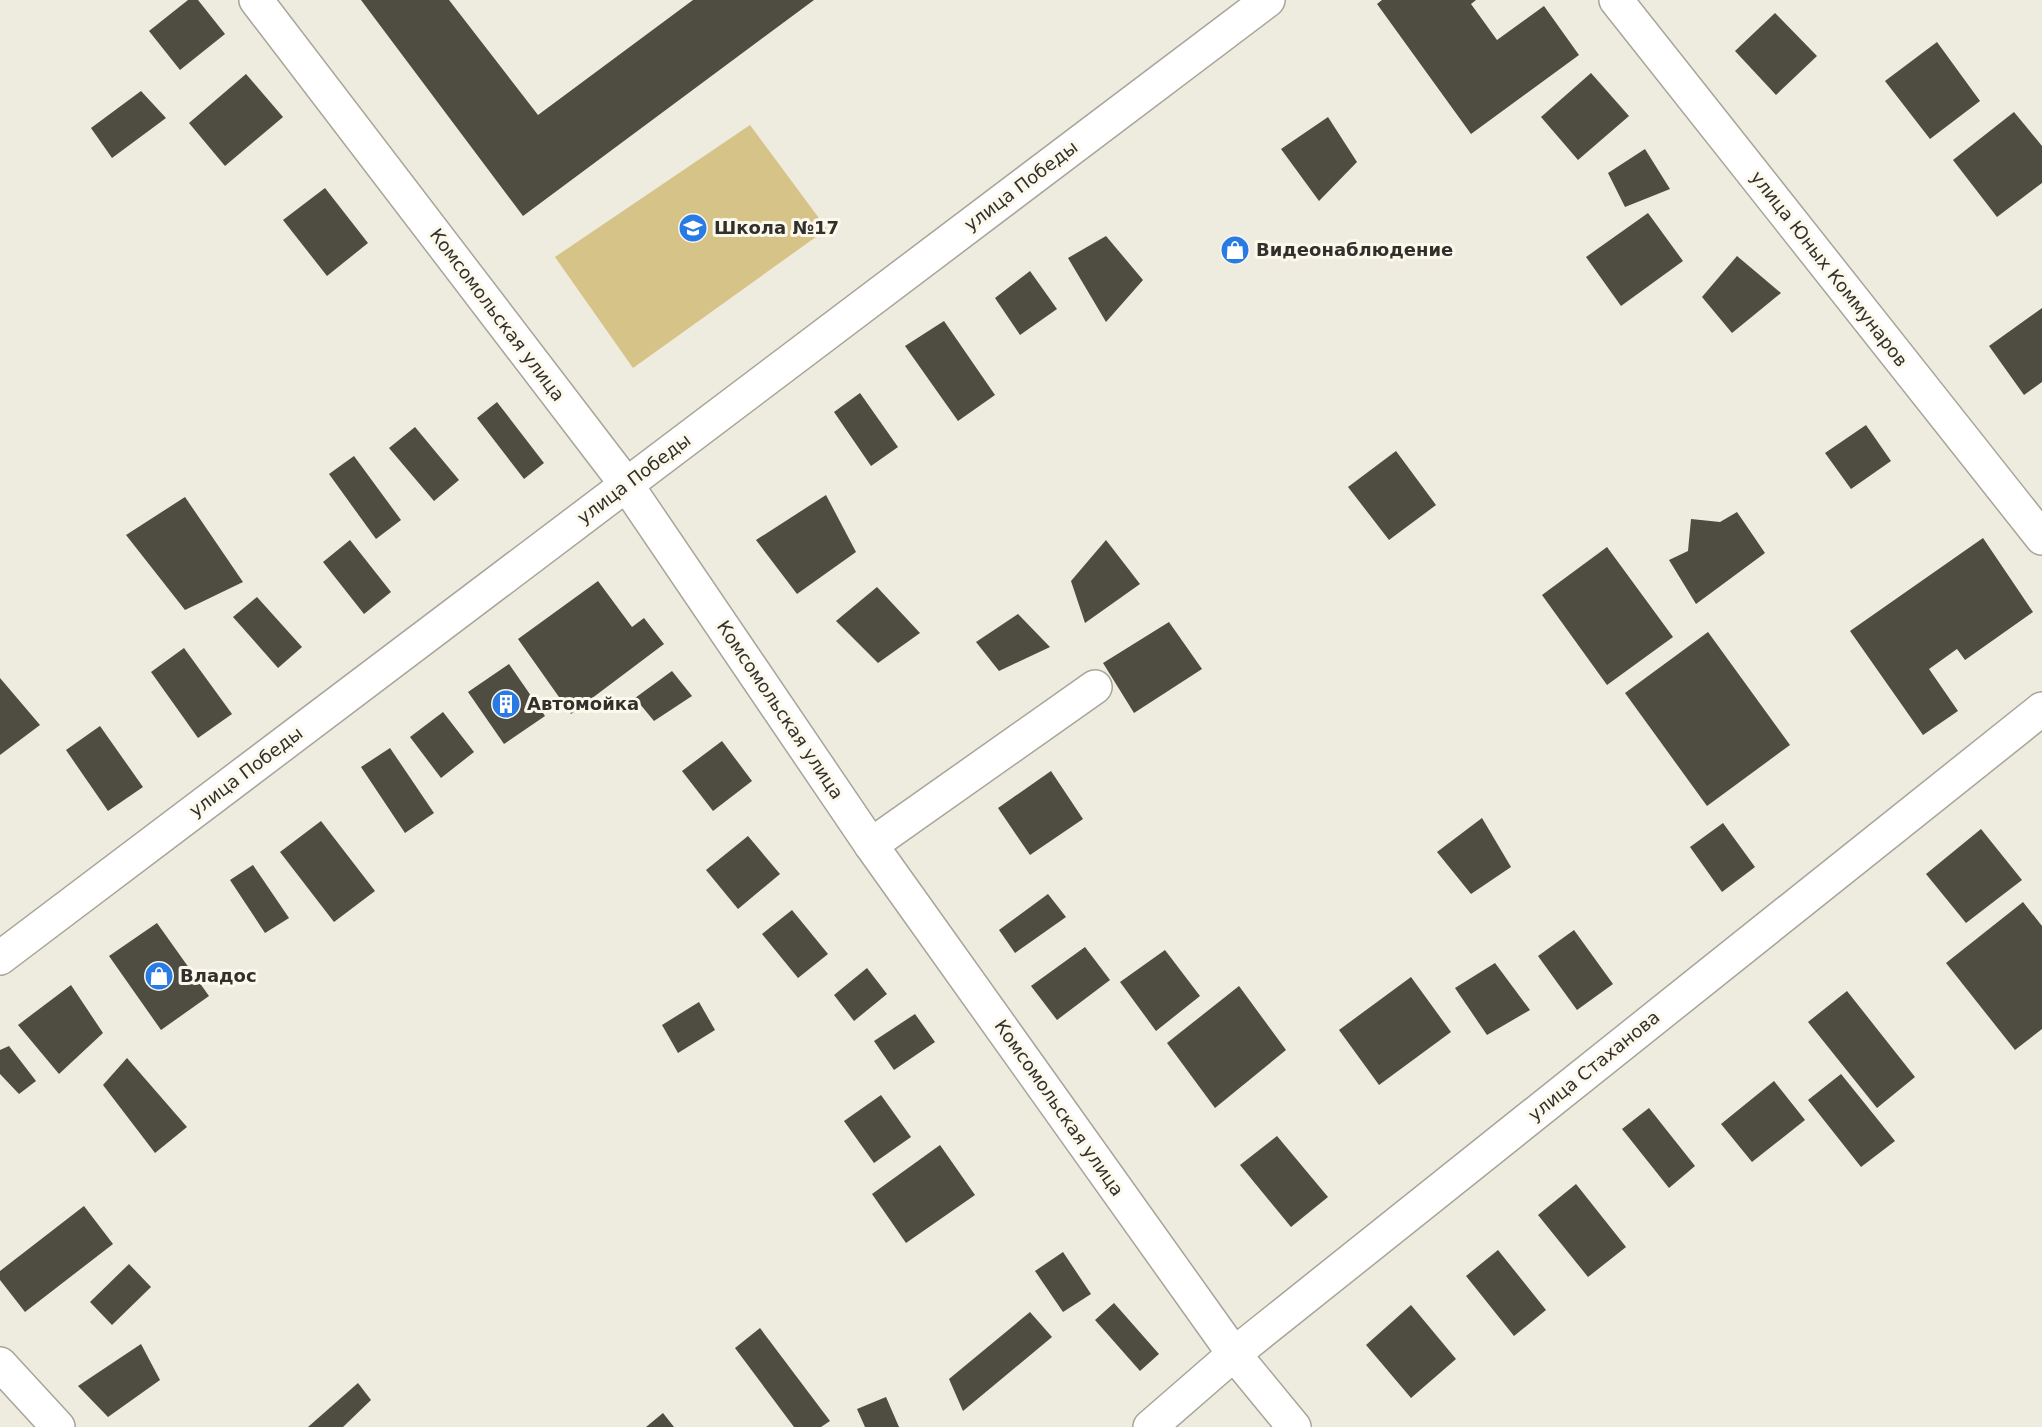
<svg xmlns="http://www.w3.org/2000/svg" width="2042" height="1427" font-family="'DejaVu Sans',sans-serif">
<style>
.green{fill:#d6c387}
.building{fill:#4f4c42}
.lines{fill:none;stroke-linecap:round;stroke-linejoin:round}
.minor-casing{stroke:#a8a499;stroke-width:36}
.minor{stroke:#fff;stroke-width:33}
.labels{text-anchor:middle;stroke-width:6;stroke-linejoin:round;paint-order:stroke}
.street-label{font-size:18px;fill:#31302c;stroke:#fcf8ec}
.poi-label{font-size:18px;font-weight:bold;fill:#31302c;stroke:#fcf8ec;text-anchor:start}
</style>
<rect width="100%" height="100%" fill="#eeebdf"/>
<!-- green -->
<polygon class="green" points="750,125 827,229 633,368 555,257"/>
<!-- building -->
<g class="building">
<polygon points="188,0 198,0 225,34 180,70 149,31"/>
<polygon points="361,0 449,0 538,115 693,0 814,0 523,216"/>
<polygon points="1382,0 1476,0 1471,4 1497,40 1544,6 1579,55 1471,134 1377,4"/>
<polygon points="1775,13 1817,56 1776,95 1735,51"/>
<polygon points="1937,42 1980,101 1930,139 1885,81"/>
<polygon points="1591,73 1629,116 1578,160 1541,117"/>
<polygon points="246,74 283,117 225,166 189,123"/>
<polygon points="141,91 166,118 112,158 91,128"/>
<polygon points="2014,112 2042,146 2042,183 1997,217 1953,160"/>
<polygon points="1328,117 1357,162 1319,201 1281,149"/>
<polygon points="1645,149 1670,189 1625,207 1608,173"/>
<polygon points="325,188 368,243 327,276 283,220"/>
<polygon points="1648,213 1683,261 1621,306 1586,257"/>
<polygon points="1106,236 1143,280 1106,322 1068,258"/>
<polygon points="1737,256 1781,293 1732,333 1702,297"/>
<polygon points="1030,271 1057,309 1020,335 995,298"/>
<polygon points="2042,308 2042,382 2024,395 1989,346"/>
<polygon points="944,321 995,395 958,421 905,346"/>
<polygon points="860,393 898,447 871,466 834,412"/>
<polygon points="497,402 544,463 524,479 477,418"/>
<polygon points="1866,425 1891,461 1851,489 1825,453"/>
<polygon points="415,427 459,480 434,501 389,448"/>
<polygon points="1396,451 1436,505 1389,540 1348,487"/>
<polygon points="354,456 401,520 376,539 329,474"/>
<polygon points="826,495 856,552 797,594 756,540"/>
<polygon points="185,497 243,582 185,610 126,535"/>
<polygon points="1737,512 1765,553 1696,604 1669,560 1688,551 1691,519 1720,522"/>
<polygon points="1983,538 2033,612 1965,660 1957,649 1929,669 1958,711 1923,735 1850,631"/>
<polygon points="350,540 391,592 364,614 323,562"/>
<polygon points="1106,540 1140,584 1085,623 1071,581"/>
<polygon points="1607,547 1673,637 1607,685 1542,595"/>
<polygon points="598,581 632,627 644,618 664,644 571,714 518,639"/>
<polygon points="877,587 920,633 878,663 836,621"/>
<polygon points="257,597 302,647 278,668 233,617"/>
<polygon points="1018,614 1050,647 999,671 976,642"/>
<polygon points="1169,622 1202,669 1134,713 1103,663"/>
<polygon points="1708,632 1790,745 1707,806 1625,693"/>
<polygon points="184,648 232,714 198,738 151,672"/>
<polygon points="509,664 545,716 504,744 468,692"/>
<polygon points="672,671 692,696 654,721 635,698"/>
<polygon points="0,678 40,725 0,755"/>
<polygon points="443,712 474,752 441,778 410,737"/>
<polygon points="100,726 143,787 108,811 66,750"/>
<polygon points="722,741 752,781 713,811 682,771"/>
<polygon points="390,748 434,813 405,833 361,767"/>
<polygon points="1051,771 1083,819 1030,855 998,808"/>
<polygon points="1482,818 1511,867 1471,894 1437,852"/>
<polygon points="321,821 375,891 334,922 280,852"/>
<polygon points="1723,823 1755,867 1722,892 1690,847"/>
<polygon points="1981,829 2022,880 1966,923 1926,874"/>
<polygon points="748,836 780,874 738,909 706,870"/>
<polygon points="253,865 289,918 265,933 230,880"/>
<polygon points="1048,894 1066,917 1015,953 999,930"/>
<polygon points="2023,902 2042,926 2042,1029 2015,1050 1946,963"/>
<polygon points="792,910 828,954 798,978 762,934"/>
<polygon points="157,923 209,996 161,1030 109,956"/>
<polygon points="1574,930 1613,984 1577,1010 1538,956"/>
<polygon points="1085,947 1110,980 1057,1020 1031,986"/>
<polygon points="1165,950 1200,996 1156,1031 1120,982"/>
<polygon points="1495,963 1530,1010 1487,1035 1455,988"/>
<polygon points="867,968 887,994 854,1021 834,995"/>
<polygon points="1411,977 1451,1032 1379,1085 1339,1030"/>
<polygon points="71,985 103,1033 59,1074 18,1025"/>
<polygon points="1239,986 1286,1050 1215,1108 1167,1043"/>
<polygon points="1847,991 1915,1077 1877,1108 1808,1022"/>
<polygon points="699,1002 715,1030 678,1053 662,1025"/>
<polygon points="915,1014 935,1042 894,1070 874,1041"/>
<polygon points="9,1046 36,1081 19,1094 0,1074 0,1050"/>
<polygon points="127,1058 187,1127 155,1153 103,1085"/>
<polygon points="1841,1074 1895,1141 1861,1167 1808,1100"/>
<polygon points="1774,1081 1805,1120 1752,1162 1721,1124"/>
<polygon points="881,1095 911,1137 874,1163 844,1121"/>
<polygon points="1649,1108 1695,1166 1669,1188 1622,1129"/>
<polygon points="1277,1136 1328,1197 1291,1227 1240,1165"/>
<polygon points="940,1145 975,1195 906,1243 872,1194"/>
<polygon points="1576,1184 1626,1247 1588,1277 1538,1215"/>
<polygon points="84,1206 113,1244 25,1312 0,1280 0,1271"/>
<polygon points="1498,1250 1546,1310 1514,1336 1466,1276"/>
<polygon points="1063,1252 1091,1294 1063,1312 1035,1271"/>
<polygon points="129,1264 151,1287 112,1325 90,1302"/>
<polygon points="1114,1303 1159,1354 1140,1371 1095,1320"/>
<polygon points="1411,1305 1456,1359 1411,1398 1366,1345"/>
<polygon points="1030,1312 1052,1337 963,1411 949,1379"/>
<polygon points="760,1328 830,1421 821,1427 794,1427 735,1348"/>
<polygon points="141,1344 160,1380 108,1417 78,1386"/>
<polygon points="358,1383 371,1400 343,1427 308,1427"/>
<polygon points="886,1397 899,1427 865,1427 857,1409"/>
<polygon points="663,1413 674,1427 646,1427"/>
</g>
<g class="lines">
<!-- minor casing -->
<g class="minor-casing">
<g id="minor">
<polyline points="256,0 626,484 871,845 1234,1354 1294,1427"/>
<polyline points="1616,0 2042,538"/>
<polyline points="871,845 1095,687"/>
<polyline points="0,958 1268,0"/>
<polyline points="0,1364 58,1427"/>
<polyline points="1150,1427 1234,1354 2042,709"/>
</g>
</g>
<!-- minor -->
<use href="#minor" class="minor"/>
</g>
<!-- icons -->
<defs>
<g id="school-disc" transform="scale(1.5)"><circle r="9.5" fill="#287ae5" stroke="#fcf8ec"/><path d="M0-5L7-2L0 1L-7-2ZM-4 1L0 2.5L4 1V4Q0 6-4 4Z" fill="#fff"/></g>
<g id="shop-disc" transform="scale(1.5)"><circle r="9.5" fill="#287ae5" stroke="#fcf8ec"/><path d="M-5-2.5h2.3a2.7 3.5 0 0 1 5.4 0H5L5.5 6h-11ZM-1.5-2.5h3a1.5 2.3 0 0 0-3 0Z" fill="#fff"/></g>
<g id="building-disc" transform="scale(1.5)"><circle r="9.5" fill="#287ae5" stroke="#fcf8ec"/><path d="M-4-6H4V6H1V3H-1V6H-4ZM-2.5-4.3h1.7v1.8h-1.7ZM.8-4.3h1.7v1.8H.8ZM-2.5-1h1.7V.8h-1.7ZM.8-1h1.7V.8H.8Z" fill="#fff"/></g>
</defs>
<g fill-rule="evenodd">
<use href="#school-disc" x="693" y="228"/>
<use href="#shop-disc" x="1235" y="250"/>
<use href="#building-disc" x="506" y="704"/>
<use href="#shop-disc" x="159" y="976"/>
</g>
<g class="labels">
<!-- street labels -->
<g class="street-label">
<text transform="translate(1021 186) rotate(-37)" y="6">улица Победы</text>
<text transform="translate(1829 269) rotate(52)" y="6">улица Юных Коммунаров</text>
<text transform="translate(497 315) rotate(53)" y="6">Комсомольская улица</text>
<text transform="translate(634 479) rotate(-37)" y="6">улица Победы</text>
<text transform="translate(780 710) rotate(56)" y="6">Комсомольская улица</text>
<text transform="translate(246 772) rotate(-37)" y="6">улица Победы</text>
<text transform="translate(1594 1066) rotate(-39)" y="6">улица Стаханова</text>
<text transform="translate(1059 1108) rotate(55)" y="6">Комсомольская улица</text>
</g>
<!-- poi labels -->
<g class="poi-label">
<text x="714" y="234">Школа №17</text>
<text x="1256" y="256">Видеонаблюдение</text>
<text x="527" y="710">Автомойка</text>
<text x="180" y="982">Владос</text>
</g>
</g>
</svg>
